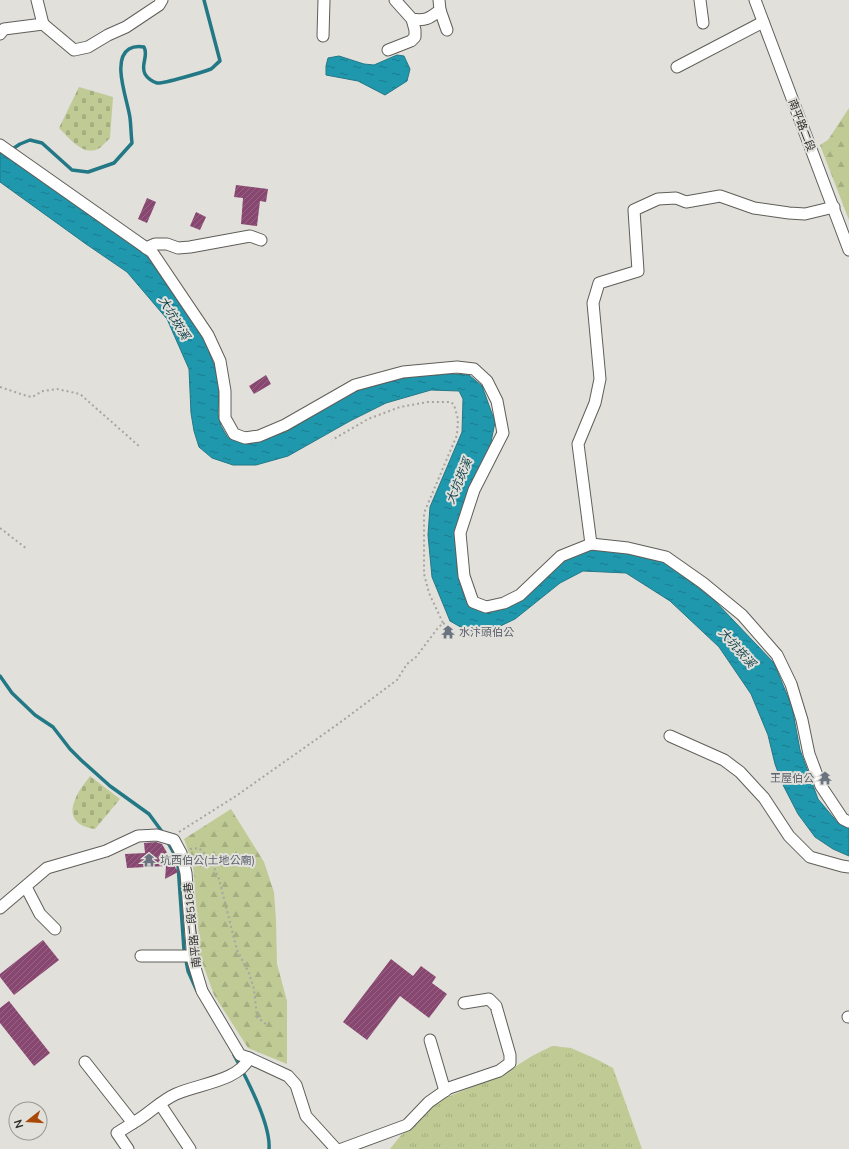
<svg xmlns="http://www.w3.org/2000/svg" width="849" height="1149" font-family="Mulish,'Noto Sans TC',sans-serif">
<style>
.grass{fill:url(#grass-tufts)}
.forest{fill:url(#forest-firs)}
.cemetery{fill:url(#cemetery-stones)}
.water{fill:url(#water-ripples);stroke:#237886}
.lines{fill:none;stroke-linecap:round;stroke-linejoin:round}
.stream{stroke:#237886;stroke-width:3.5}
.building{fill:url(#building-hatch)}
.minor-casing{stroke:#5f5e59;stroke-width:13}
.path{stroke:#a6a5a1;stroke-width:2;stroke-dasharray:2 3;stroke-linecap:butt}
.minor{stroke:#fff;stroke-width:11}
.labels{text-anchor:middle;stroke-width:4;stroke-linejoin:round;paint-order:stroke}
.street-label{font-size:11px;fill:#2c2c2a;stroke:#e1e0db}
.worship-label{font-size:11px;fill:#5b616d;stroke:#e1e0db;text-anchor:start}
.water-label{font-size:12px;font-style:italic;fill:#14444e;stroke:#e1e0db}
</style>
<defs>
<pattern id="grass-tufts" width="24" height="20" patternUnits="userSpaceOnUse"><rect width="24" height="20" fill="#c0ca94"/><path d="M3 7l-1-3M5 7V3M7 7l1-3M15 17l-1-3M17 17v-4M19 17l1-3" fill="none" stroke="#a5ae80"/></pattern>
<pattern id="forest-firs" width="22" height="20" patternUnits="userSpaceOnUse"><rect width="22" height="20" fill="#c0ca94"/><path d="M5 1l3.5 6h-7zM16 11l3.5 6h-7z" fill="#a5ae80"/></pattern>
<pattern id="cemetery-stones" width="16" height="16" patternUnits="userSpaceOnUse"><rect width="16" height="16" fill="#c0ca94"/><path d="M2 7V4a2 2 0 0 1 4 0v3zM10 15v-3a2 2 0 0 1 4 0v3z" fill="#a5ae80"/></pattern>
<pattern id="water-ripples" width="26" height="14" patternUnits="userSpaceOnUse"><rect width="26" height="14" fill="#1f98ae"/><path d="M2 4q2-2 4 0t4 0M15 11q2-2 4 0t4 0" fill="none" stroke="#1b7c8e"/></pattern>
<pattern id="building-hatch" width="6" height="6" patternUnits="userSpaceOnUse"><rect width="6" height="6" fill="#884770"/><path d="M-1 1l2-2M0 6l6-6M5 7l2-2" fill="none" stroke="#966584"/></pattern>
</defs>
<rect width="100%" height="100%" fill="#e1e0db"/>
<!-- grass -->
<polygon class="grass" points="552,1046 571,1048 596,1059 613,1068 642,1149 390,1149 402,1134 438,1101 486,1081 513,1068 532,1056"/>
<!-- forest -->
<g class="forest">
<polygon points="849,108 849,220 820,145 828,140"/>
<polygon points="231,809 264,862 274,892 276,920 277,964 287,1001 287,1064 248,1048 214,995 200,956 193,865 184,839"/>
</g>
<!-- cemetery -->
<g class="cemetery">
<path d="M79,87L113,97L110,138C107,141 104,144 101,147C85,159 69,138 59,128Z"/>
<path d="M90,776L120,799L95,829C79,827 67,818 75,800C78,791 85,783 90,776Z"/>
</g>
<!-- water -->
<g class="water">
<polygon points="397,55 404,56 410,69 407,81 385,95 358,81 326,75 326,66 328,58 339,56 364,64 374,65"/>
<polygon points="0,153 11,159 146,255 205,341 215,368 219,385 218,414 221,426 228,438 250,443 286,432 353,392 400,379 433,373 469,375 482,386 495,422 490,447 471,483 455,531 457,569 464,597 475,609 491,611 563,560 585,550 627,551 664,562 713,599 774,663 792,707 800,750 818,799 838,823 849,828 849,856 833,849 815,837 798,814 782,783 775,764 768,735 751,694 719,647 670,601 626,573 583,571 560,583 515,619 492,630 471,633 450,621 432,577 428,535 430,507 462,432 463,399 459,391 431,390 386,403 350,421 288,456 256,465 233,465 212,458 199,447 194,431 191,413 189,369 167,319 127,272 86,244 0,182"/>
</g>
<g class="lines">
<!-- stream -->
<g class="stream">
<path d="M11,150L20,144L30,140L42,143L72,170L88,172L114,163L132,143C131,135 131,126 130,118C128,101 111,60 129,49C134,46 138,46 144,47C149,56 140,65 145,74C147,78 153,82 157,83C163,84 203,72 211,69C214,67 217,63 220,61L219,57L204,0"/>
<polyline points="0,676 12,693 35,715 53,727 70,749 81,760 110,786 149,814 163,833"/>
<polyline points="167,841 176,857 178,865 184,950 188,971 197,991"/>
<path d="M234,1055C246,1077 271,1125 269,1149"/>
</g>
</g>
<!-- building -->
<g class="building">
<polygon points="236,185 268,189 266,202 260,201 257,226 241,224 243,198 234,197"/>
<polygon points="147,198 156,202 147,223 138,219"/>
<polygon points="196,212 206,217 200,230 190,226"/>
<polygon points="266,375 271,384 254,394 249,386"/>
<polygon points="156,842 162,844 178,872 165,879 166,866 127,868 125,854 145,853 144,843"/>
<polygon points="43,940 59,960 14,995 0,977 0,974"/>
<polygon points="391,959 413,976 421,966 436,977 432,983 447,994 429,1018 400,996 367,1040 343,1022"/>
<polygon points="9,1001 50,1053 34,1066 0,1023 0,1008"/>
</g>
<g class="lines">
<!-- minor casing -->
<g class="minor-casing">
<g id="minor">
<path d="M395,0L412,19C425,21 429,19 440,10L439,0"/>
<polyline points="700,0 703,23"/>
<polyline points="755,0 849,250"/>
<polyline points="440,10 447,30"/>
<polyline points="43,24 74,50 88,47 108,35 126,27 159,5 162,0"/>
<polyline points="0,34 4,29 43,24 37,0"/>
<polyline points="323,36 324,0"/>
<polyline points="388,50 411,41 415,37 415,30 412,19"/>
<polyline points="677,67 763,22"/>
<polyline points="0,145 152,252 208,335 220,361 225,391 225,418 234,434 245,438 259,436 285,425 355,385 403,372 457,367 474,369 487,381 497,401 503,433 474,490 460,533 464,576 473,602 486,607 504,603 520,595 561,556 591,544 628,548 666,557 703,583 742,615 777,655 791,684 802,720 809,754 821,786 843,819 849,822"/>
<polyline points="146,248 155,244 167,244 178,248 190,247 250,236 261,240"/>
<polyline points="591,544 578,444 595,403 600,379 593,303 599,283 638,271 634,210 658,199 676,198 686,202 720,196 754,208 789,213 805,214 834,207"/>
<polyline points="670,736 724,760 740,772 764,798 789,836 810,857 842,866 849,867"/>
<polyline points="26,887 40,914 55,929"/>
<polyline points="0,908 47,868 106,851 138,836 157,835 174,840 181,853 186,873 193,961 202,991 240,1055 249,1058 288,1076 296,1085 306,1116 336,1149"/>
<polyline points="141,956 193,956"/>
<polyline points="848,1017 849,1017"/>
<polyline points="430,1040 445,1091"/>
<path d="M85,1062L133,1123C148,1115 160,1101 176,1094C198,1084 239,1081 249,1058"/>
<polyline points="160,1104 190,1149"/>
<polyline points="128,1149 117,1133 133,1123"/>
<polyline points="342,1149 407,1125 429,1102 449,1088 499,1071 510,1063 510,1055 496,1006 489,999 464,1003"/>
</g>
</g>
<!-- path -->
<g class="path">
<polyline points="0,387 27,396 32,397 43,391 57,389 80,394 140,447"/>
<polyline points="0,528 27,549"/>
<polyline points="443,623 454,631 453,637"/>
<polyline points="179,832 236,796 338,724 397,680 407,664 416,657 437,629 443,623 429,593 424,574 424,513 457,435 458,419 454,405 451,402 428,402 400,407 368,419 332,440"/>
<polyline points="190,849 199,848 211,860 219,879 237,950 249,973 254,989 257,1017 267,1025"/>
</g>
<!-- minor -->
<use href="#minor" class="minor"/>
</g>
<!-- icons -->
<defs>
<g id="temple-bare" transform="scale(1.08)"><path d="M0-6L5-2H3V0L6.5 2.5H4V6H1.5V3h-3V6H-4V2.5H-6.5L-3 0V-2H-5Z" fill="#6b7280" stroke="#e1e0db" stroke-width="2.5" paint-order="stroke"/></g>
</defs>
<g fill-rule="evenodd">
<use href="#temple-bare" x="448" y="632"/>
<use href="#temple-bare" x="825" y="778"/>
<use href="#temple-bare" x="149" y="860"/>
</g>
<g class="labels">
<!-- street labels -->
<g class="street-label">
<text transform="translate(802 125) rotate(69)" y="4">南平路二段</text>
<text transform="translate(192 925) rotate(-96)" y="4">南平路二段516巷</text>
</g>
<!-- worship labels -->
<g class="worship-label">
<text x="459" y="636">水汴頭伯公</text>
<text x="814" y="782" text-anchor="end">王屋伯公</text>
<text x="160" y="864">坑西伯公(土地公廟)</text>
</g>
<!-- water labels -->
<g class="water-label">
<text transform="translate(174 318) rotate(59)" y="4">大坑崁溪</text>
<text transform="translate(459 481) rotate(-67)" y="4">大坑崁溪</text>
<text transform="translate(737 648) rotate(48)" y="4">大坑崁溪</text>
</g>
</g>
<!-- north arrow -->
<g transform="translate(28 1121) rotate(253)"><circle r="19" fill="#e1e0db" stroke="#999894"/>
<path d="M0-3L7 15L0 10L-7 15Z" fill="#aa4807"/>
<text y="-6" font-size="11" font-weight="bold" text-anchor="middle" fill="#2c2c2a">N</text>
</g>
</svg>
